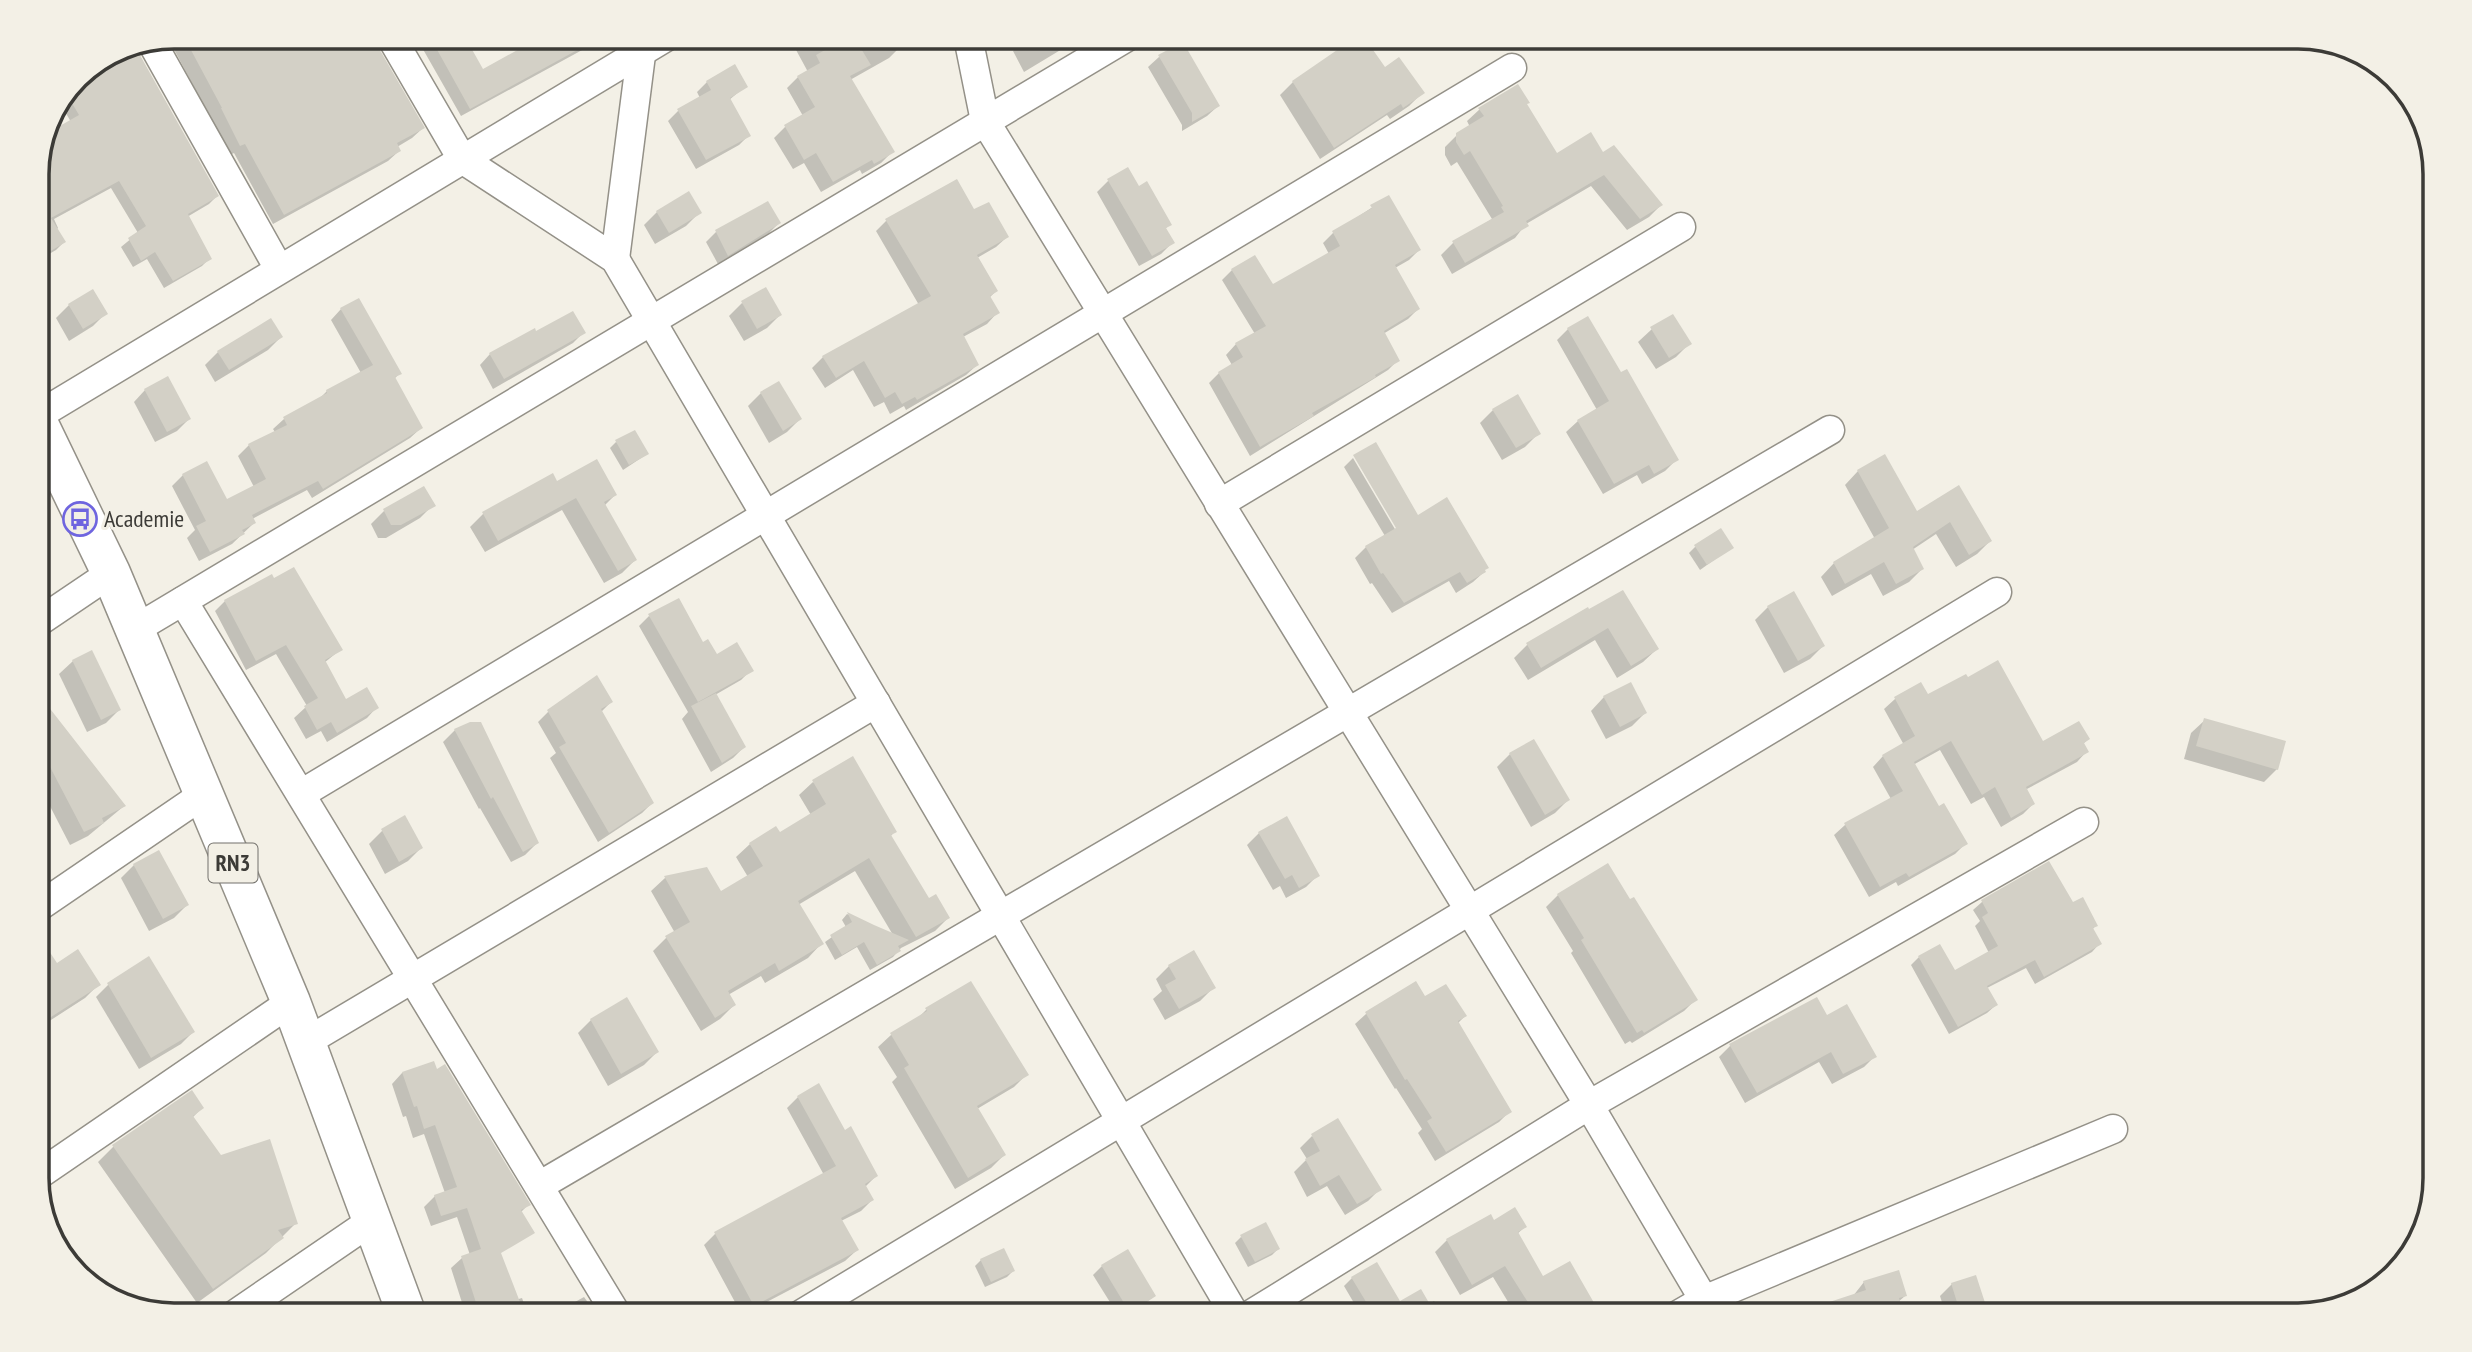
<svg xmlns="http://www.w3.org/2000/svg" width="2472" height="1352" font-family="'PT Sans Narrow',sans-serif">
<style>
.shadow{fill:#0003}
.building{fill:#d3d0c6}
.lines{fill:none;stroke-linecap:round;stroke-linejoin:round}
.minor-casing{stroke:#949188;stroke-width:31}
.highway-casing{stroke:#949188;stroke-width:41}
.minor{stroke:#fff;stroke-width:28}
.highway{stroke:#fff;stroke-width:38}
.labels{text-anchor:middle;stroke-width:6;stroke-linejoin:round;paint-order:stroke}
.shield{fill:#f3f0e6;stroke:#73716c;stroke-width:2}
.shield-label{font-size:23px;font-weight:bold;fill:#3c3b37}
.poi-label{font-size:24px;fill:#3c3b37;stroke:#f3f0e6;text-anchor:start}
.rim{fill:none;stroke:#3c3b37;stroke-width:3.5}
</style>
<rect width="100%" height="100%" fill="#f3f0e6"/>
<!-- shadow -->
<g class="shadow">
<polygon points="174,37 374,37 375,46 423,128 412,138 397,147 399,151 388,161 273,224 234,153 230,155 168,38"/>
<polygon points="416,37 463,37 482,72 522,50 515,37 591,37 593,40 584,49 461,116"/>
<polygon points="789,37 894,37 900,47 889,58 850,80 892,152 881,163 862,174 860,170 821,192 804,163 793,169 774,138 785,127 803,116 787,88 798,77 808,72"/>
<polygon points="1021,37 1082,37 1024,72 1013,51 1023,41"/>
<polygon points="1359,37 1362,37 1385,69 1422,93 1409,106 1390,119 1387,115 1320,159 1280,95 1293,82"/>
<polygon points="1182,44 1218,106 1207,116 1182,131 1182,125 1148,67 1159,57"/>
<polygon points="134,45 217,196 209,204 187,217 210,258 202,266 164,288 147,259 133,267 121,247 138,233 111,188 54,219 58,228 56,230 64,242 56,250 37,261 37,166 44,138 71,122 60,103 77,77 122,47"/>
<polygon points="707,82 746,86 729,100 749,135 739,145 696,169 668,121 678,111 700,98 697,92"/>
<polygon points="1526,105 1556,155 1602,154 1661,205 1649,217 1627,230 1591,186 1526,224 1515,238 1452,274 1441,255 1453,243 1492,219 1457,162 1451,166 1445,155 1445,147 1458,134 1470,127 1467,121 1480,109"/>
<polygon points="1109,180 1138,188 1170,224 1165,229 1173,242 1161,254 1139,266 1097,192"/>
<polygon points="1388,197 1419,250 1409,260 1395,268 1418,309 1408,319 1383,334 1398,360 1388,370 1250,456 1209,383 1219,373 1232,365 1226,355 1236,344 1255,334 1222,280 1232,270 1272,286 1329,254 1323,243 1333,233"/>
<polygon points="768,204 779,223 769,233 718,264 706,242 716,232"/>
<polygon points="657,212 699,213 686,226 655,244 644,225"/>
<polygon points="973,212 1007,237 996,247 977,258 996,291 989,298 997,313 987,324 963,337 977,365 966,375 906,410 904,406 890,414 884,402 874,407 853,370 825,388 812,368 823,357 919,305 876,231 886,221"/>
<polygon points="93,291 106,313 93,326 69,341 56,318 69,305"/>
<polygon points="742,303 780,315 767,328 744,341 729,316"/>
<polygon points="341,309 400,373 394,379 421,428 410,438 312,498 307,490 252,519 254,523 232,544 199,561 187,538 195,530 172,486 183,475 226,502 254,487 238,456 249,445 275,432 273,429 284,419 318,400 327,391 361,373 331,320"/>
<polygon points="1587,318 1620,374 1677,459 1665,471 1642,484 1637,475 1603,494 1566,432 1578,421 1597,410 1557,340 1568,329"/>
<polygon points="270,320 281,337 268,350 215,382 205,365 218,352"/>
<polygon points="1652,329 1689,344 1676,357 1656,369 1638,342"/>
<polygon points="584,332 573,343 493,389 480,365 490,354"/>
<polygon points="145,390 189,419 177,431 155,442 134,402"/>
<polygon points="761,393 800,419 787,432 769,443 748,406"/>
<polygon points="1493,410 1538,434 1525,447 1502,460 1480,423"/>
<polygon points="616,442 647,454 623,470 610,448"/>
<polygon points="1375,445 1417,517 1484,572 1473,582 1456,593 1449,581 1392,613 1372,583 1370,584 1355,558 1366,547 1385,536 1344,467 1353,458 1399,536 1402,534 1357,457 1354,457"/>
<polygon points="1884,457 1916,513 1959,488 1990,541 1977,554 1956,567 1936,534 1912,550 1922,569 1909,582 1883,596 1871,574 1832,596 1821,577 1834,563 1875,539 1845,485 1858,471"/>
<polygon points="556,483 615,495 604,506 635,560 622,573 604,583 562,510 485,552 470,527 483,514"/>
<polygon points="424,489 433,505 420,518 386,538 378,538 371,524 384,511"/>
<polygon points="1695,547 1732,547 1700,570 1689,553"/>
<polygon points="225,601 340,650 324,663 346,701 377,707 367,718 327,742 321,731 306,739 294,718 307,706 276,654 246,670 215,611"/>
<polygon points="1768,607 1823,646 1810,659 1784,673 1755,620"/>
<polygon points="1587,609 1657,649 1643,662 1617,678 1595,640 1528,680 1514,658 1527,645"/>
<polygon points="649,616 702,644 716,656 751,670 741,680 715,695 744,747 733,758 711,772 682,719 688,712 639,626"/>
<polygon points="91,653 119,710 106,723 87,732 59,674 73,661"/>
<polygon points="596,678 611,702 601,712 652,803 642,813 598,842 550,758 556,753 538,722 548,712"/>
<polygon points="1921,684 1928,697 2042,743 2088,739 2083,744 2087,751 2077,762 2025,790 2033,804 2023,814 2001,827 1984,797 1971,804 1940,750 1913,765 1938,808 1965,844 1955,854 1898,886 1896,882 1869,897 1834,835 1845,825 1891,799 1873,767 1883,756 1904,745 1884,709 1895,699"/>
<polygon points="37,695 124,806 88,836 70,845 37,781"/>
<polygon points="1604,697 1645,713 1632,726 1606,739 1591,711"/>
<polygon points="2205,720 2277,769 2264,782 2184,759 2191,733"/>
<polygon points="455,730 537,843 525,855 511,862 480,808 479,809 443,742"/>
<polygon points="1510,754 1568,800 1555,813 1531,827 1497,767"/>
<polygon points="813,782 895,831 890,837 928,900 948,918 935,931 901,948 893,957 870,970 857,947 835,960 825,942 846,927 842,920 847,914 893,935 855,871 798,905 821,944 808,958 765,983 761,976 728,995 734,1005 720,1019 701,1031 653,951 667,937 675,933 651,891 665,878 706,869 720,893 748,877 736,857 750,844 779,834 811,815 799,795"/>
<polygon points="404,818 421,848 408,861 385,874 369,844 382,831"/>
<polygon points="1259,833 1318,875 1306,887 1286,898 1280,886 1273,890 1247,845"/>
<polygon points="2048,864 2072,905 2096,925 2092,930 2100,943 2092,952 2035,984 2026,968 1987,988 1996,1005 1987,1013 1949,1034 1911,965 1919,957 1955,972 1989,953 1975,926 1980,921 1973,910 1982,902"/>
<polygon points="134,865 187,905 174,918 149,931 121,878"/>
<polygon points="1558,895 1696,999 1684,1011 1632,1043 1630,1041 1625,1044 1571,953 1573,951 1546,907"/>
<polygon points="37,936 56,966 99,984 85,998 37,1029"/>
<polygon points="149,958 193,1032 181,1044 139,1069 96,997 108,985"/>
<polygon points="1169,966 1213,988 1200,1001 1165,1020 1153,999 1162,991 1156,979"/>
<polygon points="970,983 1027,1074 1014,1087 977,1109 1004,1155 991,1168 955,1189 892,1082 897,1077 878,1047 891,1035 916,1020 926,1010"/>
<polygon points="1415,984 1425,999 1465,1016 1458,1023 1509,1112 1499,1122 1435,1161 1418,1133 1422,1129 1396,1088 1395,1089 1355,1024 1366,1014"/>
<polygon points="1826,1018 1875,1056 1864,1067 1832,1084 1819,1062 1745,1103 1719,1057 1730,1046"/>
<polygon points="591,1020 657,1052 644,1065 608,1086 578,1033"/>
<polygon points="433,1063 436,1071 528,1205 518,1215 499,1254 501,1296 464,1309 451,1268 462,1258 470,1255 457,1217 431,1226 424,1207 435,1196 445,1193 424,1134 413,1138 406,1116 403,1117 392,1084 402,1073"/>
<polygon points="191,1093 202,1108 192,1118 220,1157 296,1223 266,1253 197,1303 98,1162 113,1147"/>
<polygon points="798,1097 844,1133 876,1176 865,1187 872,1200 861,1211 841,1221 857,1250 845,1261 742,1315 704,1245 715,1234 824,1175 787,1108"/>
<polygon points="1312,1136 1380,1189 1368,1201 1345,1215 1327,1186 1307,1197 1294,1172 1307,1159 1300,1148"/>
<polygon points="1493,1222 1525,1227 1517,1234 1542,1278 1569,1263 1599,1315 1516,1315 1493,1277 1460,1295 1435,1252 1447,1240"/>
<polygon points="1241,1237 1278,1249 1272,1255 1248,1267 1235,1243"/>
<polygon points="981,1260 1013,1271 1007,1277 985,1287 975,1266"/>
<polygon points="1102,1266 1154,1296 1129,1315 1118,1315 1093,1275"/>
<polygon points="1975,1277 1987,1315 1946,1315 1940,1296 1952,1284"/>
<polygon points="1352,1278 1400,1304 1428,1305 1434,1301 1443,1315 1361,1315 1344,1286"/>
<polygon points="1864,1282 1905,1296 1898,1302 1902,1315 1804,1315 1853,1296"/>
<polygon points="584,1297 597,1315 558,1315 566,1307"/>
<polygon points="522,1298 528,1315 504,1315 503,1310 512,1301"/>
</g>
<!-- building -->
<g class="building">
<polygon points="184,37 374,37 377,45 425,128 397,143 401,151 284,215 245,144 240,146 221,108 222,108"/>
<polygon points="430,37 465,37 483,69 541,37 601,37 470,109"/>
<polygon points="848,37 854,37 871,65 850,76 895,152 874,164 872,160 833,182 816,153 804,160 784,125 815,107 797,76 820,63 816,55"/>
<polygon points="1356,37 1364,37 1385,67 1399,57 1425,93 1403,108 1401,104 1334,148 1292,81"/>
<polygon points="1183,42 1220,106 1192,122 1192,113 1158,55"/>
<polygon points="137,50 219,196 188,214 212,259 173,281 155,252 141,261 128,238 146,226 119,181 51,218 66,242 37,259 37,166 44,135 79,115 66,93 70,87"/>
<polygon points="735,64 748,87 730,98 751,136 706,160 677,109 711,90 706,81"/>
<polygon points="1518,84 1530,103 1527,104 1557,153 1591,132 1603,152 1614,145 1663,205 1640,219 1604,175 1526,221 1529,226 1465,263 1452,241 1504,212 1501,207 1503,206 1470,151 1464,155 1456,142 1456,133 1484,116 1478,108"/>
<polygon points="1128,167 1139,186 1147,181 1172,225 1166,228 1175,243 1152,256 1107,179"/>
<polygon points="957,179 974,209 989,202 1009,237 977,255 998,291 990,296 1000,313 963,334 979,365 917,400 915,397 902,404 895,392 885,398 864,361 836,378 822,356 931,296 885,219"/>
<polygon points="689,191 702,213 669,233 656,211"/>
<polygon points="1389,195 1421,250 1395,265 1420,309 1384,331 1400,361 1375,375 1376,377 1312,413 1314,416 1260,447 1218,372 1243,357 1235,343 1266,326 1231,269 1255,255 1273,284 1340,246 1332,231 1372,208 1370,205"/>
<polygon points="768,201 781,223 728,256 715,230"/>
<polygon points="766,287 782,315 757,329 741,301"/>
<polygon points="93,289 108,314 83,329 68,304"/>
<polygon points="359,298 402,374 395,377 423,428 323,489 318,481 252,515 256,523 242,530 245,534 210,552 196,526 206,521 182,474 207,461 227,499 266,479 248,444 287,425 283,417 327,393 326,390 373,365 340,308"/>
<polygon points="573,311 586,333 504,379 489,353 535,328 536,331"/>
<polygon points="1673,314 1692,344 1669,358 1650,327"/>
<polygon points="1588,316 1621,372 1627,369 1679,460 1654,474 1649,465 1614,484 1577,420 1609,401 1567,328"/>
<polygon points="271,318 283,337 229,370 217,351"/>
<polygon points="168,376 191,419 167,432 144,389"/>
<polygon points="779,381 802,419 783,431 760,392"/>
<polygon points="1518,394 1541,434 1516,448 1492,409"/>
<polygon points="635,430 649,454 629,465 615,440"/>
<polygon points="1376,442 1418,515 1447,497 1489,568 1485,570 1486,572 1467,583 1460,572 1404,603 1383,573 1381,574 1365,546 1396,528 1353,455"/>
<polygon points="1885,454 1917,511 1959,485 1992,541 1969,555 1950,522 1913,547 1924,569 1896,584 1884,562 1845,584 1833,562 1889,528 1857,470"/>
<polygon points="597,459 617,495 604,502 637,560 618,571 576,498 498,541 482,512 553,473 557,481"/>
<polygon points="424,486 436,506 401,525 391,525 383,509"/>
<polygon points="1721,528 1734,548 1707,565 1694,545"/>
<polygon points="294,567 343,650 325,660 346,699 367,687 379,708 337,733 331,722 317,730 304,706 318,698 286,645 256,661 224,600 272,574 274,578"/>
<polygon points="1623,590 1659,649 1631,666 1608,628 1541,668 1526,643 1588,607 1589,609"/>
<polygon points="1794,591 1825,646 1798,661 1767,606"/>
<polygon points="679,598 703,642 708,639 717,654 737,642 754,671 698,702 648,614"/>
<polygon points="92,650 121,710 101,720 72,660"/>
<polygon points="1998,660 2043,741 2079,721 2090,739 2084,743 2089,752 2026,787 2035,804 2011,818 1995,787 1982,795 1951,741 1914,762 1939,806 1944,803 1968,844 1909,877 1906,873 1880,887 1844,823 1903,791 1882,755 1915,736 1894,697 1921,682 1928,694 1966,674 1968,677"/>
<polygon points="597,675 613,702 601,709 654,803 609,833 559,747 566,743 547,710"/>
<polygon points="1631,682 1647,713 1620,727 1603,696"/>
<polygon points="37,692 126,806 102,818 104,823 84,832 37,742"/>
<polygon points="716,693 746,747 722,763 691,706"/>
<polygon points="2204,718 2286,741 2278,770 2196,746"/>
<polygon points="470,722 481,722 539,843 523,852 493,797 491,799 454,729"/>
<polygon points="1534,739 1570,800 1545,815 1509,753"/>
<polygon points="853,756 897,832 891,835 929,898 936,894 950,918 916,937 869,858 798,901 824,944 779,971 775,963 728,991 736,1005 715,1018 665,936 690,922 664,876 707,867 721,891 763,866 749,843 776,826 780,832 826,804 812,780"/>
<polygon points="405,815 423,848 399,862 381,829"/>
<polygon points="1287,816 1320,876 1299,888 1292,875 1285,879 1258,832"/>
<polygon points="159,850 189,905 163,919 133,864"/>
<polygon points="2049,861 2073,902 2083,897 2098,926 2093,928 2102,944 2044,977 2035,960 1987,986 1998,1005 1958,1027 1918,956 1940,944 1955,970 1998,946 1982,917 1988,913 1981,900"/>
<polygon points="1608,863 1630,899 1634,897 1698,1000 1644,1033 1642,1030 1637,1033 1581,940 1584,938 1557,894"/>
<polygon points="847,912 874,925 909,940 898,946 901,951 877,965 864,942 842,955 830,935 852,922"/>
<polygon points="37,933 57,963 78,949 101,985 37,1026"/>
<polygon points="1194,950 1216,988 1179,1009 1165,985 1176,979 1168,965"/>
<polygon points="149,956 195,1032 151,1058 107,983"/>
<polygon points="971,981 1029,1075 977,1106 1006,1155 968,1178 904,1068 909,1065 890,1033 927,1011 925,1008"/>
<polygon points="1416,981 1425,996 1446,984 1467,1016 1458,1021 1512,1112 1446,1152 1427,1121 1432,1118 1407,1079 1405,1080 1365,1012"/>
<polygon points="627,997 659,1052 621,1074 590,1019"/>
<polygon points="1817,997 1827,1015 1847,1004 1877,1057 1843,1074 1831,1052 1757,1093 1729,1044"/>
<polygon points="434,1061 437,1069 445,1064 531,1205 521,1210 535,1233 501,1253 525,1315 480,1315 461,1256 481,1249 467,1208 441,1216 434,1195 457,1187 435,1125 424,1129 417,1106 414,1107 402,1072"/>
<polygon points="819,1083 845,1130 851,1126 878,1176 865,1184 874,1200 841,1218 859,1250 754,1306 714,1232 836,1166 797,1096"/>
<polygon points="192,1090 204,1108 193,1116 221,1155 270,1139 298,1224 278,1230 284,1238 213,1289 112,1145"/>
<polygon points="1338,1118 1382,1190 1357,1204 1339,1175 1320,1186 1305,1159 1320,1151 1311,1134"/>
<polygon points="1515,1207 1527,1227 1518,1232 1543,1276 1570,1261 1601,1315 1536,1315 1505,1266 1472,1285 1446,1239 1491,1214 1494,1220"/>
<polygon points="1266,1222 1280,1249 1255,1262 1240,1235"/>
<polygon points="1004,1248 1015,1271 991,1282 980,1259"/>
<polygon points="1128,1249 1156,1296 1130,1313 1101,1265"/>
<polygon points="1377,1262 1400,1301 1421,1289 1436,1315 1374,1315 1351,1277"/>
<polygon points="1899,1270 1907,1296 1899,1298 1904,1315 1803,1315 1802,1311 1866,1290 1863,1281"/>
<polygon points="1976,1275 1989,1315 1961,1315 1951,1283"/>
</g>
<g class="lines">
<!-- minor casing -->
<g class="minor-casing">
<g id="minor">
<polyline points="391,37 462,159 615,259 1235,1315"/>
<polyline points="968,37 985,121 1589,1105 1704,1300"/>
<polyline points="151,41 279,269"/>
<polyline points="615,259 643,39"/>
<polyline points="37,416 666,37"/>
<polyline points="1219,504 1681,227"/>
<polyline points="183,601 617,1315"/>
<polyline points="37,623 111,573"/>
<polyline points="134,630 1127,37"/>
<polyline points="301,794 1512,68"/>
<polyline points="37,908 204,794"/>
<polyline points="306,1042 876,703"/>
<polyline points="37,1176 291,1002"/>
<polyline points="539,1186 1830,430"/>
<polyline points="234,1315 373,1220"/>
<polyline points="800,1315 1997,592"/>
<polyline points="1250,1315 1589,1105 2084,822"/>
<polyline points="1678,1315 1704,1300 2113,1129"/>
</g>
</g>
<!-- highway casing -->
<g class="highway-casing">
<polyline id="highway" points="37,420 111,573 291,1002 407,1315"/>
</g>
<!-- minor -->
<use href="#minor" class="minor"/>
<!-- highway -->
<use href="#highway" class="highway"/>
</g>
<!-- icons -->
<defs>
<g id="bus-ring" transform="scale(1.75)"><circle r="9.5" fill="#f3f0e6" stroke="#6f65df" stroke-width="1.5"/><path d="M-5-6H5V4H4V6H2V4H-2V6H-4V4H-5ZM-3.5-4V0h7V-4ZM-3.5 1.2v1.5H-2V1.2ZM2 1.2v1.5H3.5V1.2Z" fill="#6f65df"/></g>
</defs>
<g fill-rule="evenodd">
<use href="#bus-ring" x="80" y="519"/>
</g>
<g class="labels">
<!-- shield labels -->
<rect class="shield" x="208.5" y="843.5" width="49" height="39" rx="5"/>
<g class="shield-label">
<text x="233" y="871">RN3</text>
</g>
<!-- poi labels -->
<g class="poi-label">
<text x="104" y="527">Academie</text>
</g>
</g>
<!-- crop -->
<path d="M0 0H2472V1352H0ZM174 49H2298A125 125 0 0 1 2423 174V1178A125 125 0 0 1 2298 1303H174A125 125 0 0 1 49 1178V174A125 125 0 0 1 174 49Z" fill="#f3f0e6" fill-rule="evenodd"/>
<path class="rim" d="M174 49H2298A125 125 0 0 1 2423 174V1178A125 125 0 0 1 2298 1303H174A125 125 0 0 1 49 1178V174A125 125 0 0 1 174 49Z"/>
</svg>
